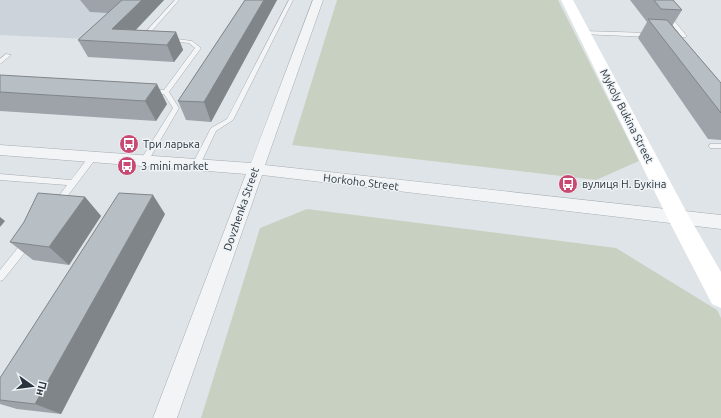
<svg xmlns="http://www.w3.org/2000/svg" width="721" height="418" font-family="Ubuntu,sans-serif">
<style>
.built{fill:#cdd3da}
.green{fill:#c8d1c1}
.lines{fill:none;stroke-linecap:round;stroke-linejoin:round}
.lane-casing{stroke:#a5acb2;stroke-width:1}
.street-casing{stroke:#a5acb2;stroke-width:1}
.lane{fill:#f2f4f6;fill-rule:evenodd}
.street{fill:#f2f4f6;fill-rule:evenodd}
.secondary{fill:#fff;fill-rule:evenodd}
.wall{fill:#9da3a9}
.shaded-wall{fill:#808589}
.building{fill:#b7bec4;stroke:#808589}
.labels{text-anchor:middle;stroke-width:3;stroke-linejoin:round;paint-order:stroke}
.street-label{font-size:11px;fill:#29343e;stroke:#eff3f5}
.poi-label{font-size:11px;fill:#29343e;stroke:#eff3f5;text-anchor:start}
</style>
<rect width="100%" height="100%" fill="#dfe4e8"/>
<!-- built -->
<polygon class="built" points="0,0 128,0 88,39 0,35"/>
<!-- green -->
<g class="green">
<polygon points="337,0 558,0 639,161 596,180 292,145"/>
<polygon points="307,209 616,248 717,310 721,318 721,418 201,418 260,228"/>
</g>
<g class="lines">
<!-- lane casing -->
<g class="lane-casing">
<g id="lane">
<polygon points="175,0 179,0 144,40 140,40 140,38"/>
<polygon points="289,0 293,0 233,120 216,131 199,167 193,167 192,165 211,128 227,119"/>
<polygon points="653,0 657,0 686,35 686,37 682,37"/>
<polygon points="584,31 649,33 652,35 649,37 582,34 582,32"/>
<polygon points="169,38 192,41 201,48 169,92 179,108 147,163 144,164 140,161 173,108 164,94 151,94 148,92 151,90 164,90 195,48 189,43 167,41 166,40"/>
<polygon points="6,54 11,55 0,64 0,59"/>
<polygon points="710,144 721,144 721,148 710,148 709,146"/>
<polygon points="90,155 93,155 97,157 60,206 57,207 53,204 67,185 0,180 0,174 71,180"/>
<polygon points="27,239 30,240 31,243 30,246 3,280 0,281 0,270 24,240"/>
</g>
</g>
<!-- street casing -->
<g class="street-casing">
<polygon id="street" points="313,0 323,0 265,165 721,215 721,229 262,175 177,418 153,418 246,174 0,155 0,145 251,163"/>
</g>
<!-- lane -->
<use href="#lane" class="lane"/>
<!-- street -->
<use href="#street" class="street"/>
<!-- secondary -->
<polygon class="secondary" points="561,0 573,0 687,213 721,272 721,308 712,304 668,219"/>
</g>
<!-- wall -->
<g class="wall">
<polygon points="80,0 164,0 136,30 176,32 183,50 174,62 88,57 78,40 108,13 90,12"/>
<polygon points="245,0 277,0 211,122 186,120 178,101"/>
<polygon points="630,0 673,0 682,10 672,26 721,83 721,140 708,139 638,38 647,22"/>
<polygon points="0,75 167,104 156,121 0,111"/>
<polygon points="85,197 101,216 69,265 33,260 10,242"/>
<polygon points="165,214 61,414 17,409 0,404 0,378"/>
</g>
<!-- shaded-wall -->
<g class="shaded-wall">
<polygon points="142,0 164,0 124,42 112,29"/>
<polygon points="264,0 277,0 211,122 204,102"/>
<polygon points="176,32 183,50 174,62 167,45"/>
<polygon points="157,84 167,104 156,121 145,101"/>
<polygon points="153,195 165,214 61,414 35,404"/>
<polygon points="85,197 101,216 69,265 49,247"/>
<polygon points="0,217 5,221 0,227"/>
</g>
<!-- building -->
<g class="building">
<polygon points="122,0 142,0 112,29 176,32 167,45 78,40"/>
<polygon points="245,0 264,0 204,102 178,101"/>
<polygon points="654,0 673,0 682,10 661,9"/>
<polygon points="648,19 667,20 721,83 721,113"/>
<polygon points="0,75 157,84 145,101 0,92"/>
<polygon points="38,193 85,197 49,247 10,242 24,222"/>
<polygon points="119,193 153,195 35,404 0,400 0,378"/>
</g>
<!-- icons -->
<defs>
<g id="bus-disc" transform="scale(1)"><circle r="9.5" fill="#c84971" stroke="#eff3f5"/><path d="M-5-6H5V4H4V6H2V4H-2V6H-4V4H-5ZM-3.5-4V0h7V-4ZM-3.5 1.2v1.5H-2V1.2ZM2 1.2v1.5H3.5V1.2Z" fill="#fff"/></g>
</defs>
<g fill-rule="evenodd">
<use href="#bus-disc" x="129" y="144"/>
<use href="#bus-disc" x="127" y="166"/>
<use href="#bus-disc" x="568" y="184"/>
</g>
<g class="labels">
<!-- street labels -->
<g class="street-label">
<text transform="translate(627 116) rotate(63)" y="4">Mykoly Bukina Street</text>
<text transform="translate(361 182) rotate(7)" y="4">Horkoho Street</text>
<text transform="translate(241 209) rotate(-71)" y="4">Dovzhenka Street</text>
</g>
<!-- poi labels -->
<g class="poi-label">
<text x="143" y="148">Три ларька</text>
<text x="141" y="170">3 mini market</text>
<text x="582" y="188">вулиця Н. Букіна</text>
</g>
</g>
<!-- north arrow -->
<g transform="translate(32 386) rotate(104)" stroke="#eff3f5" stroke-width="3" paint-order="stroke">
<path d="M0-3L7 15L0 10L-7 15Z" fill="#29343e"/>
<text y="-6" font-size="11" font-weight="bold" text-anchor="middle" fill="#29343e">Пн</text>
</g>
</svg>
